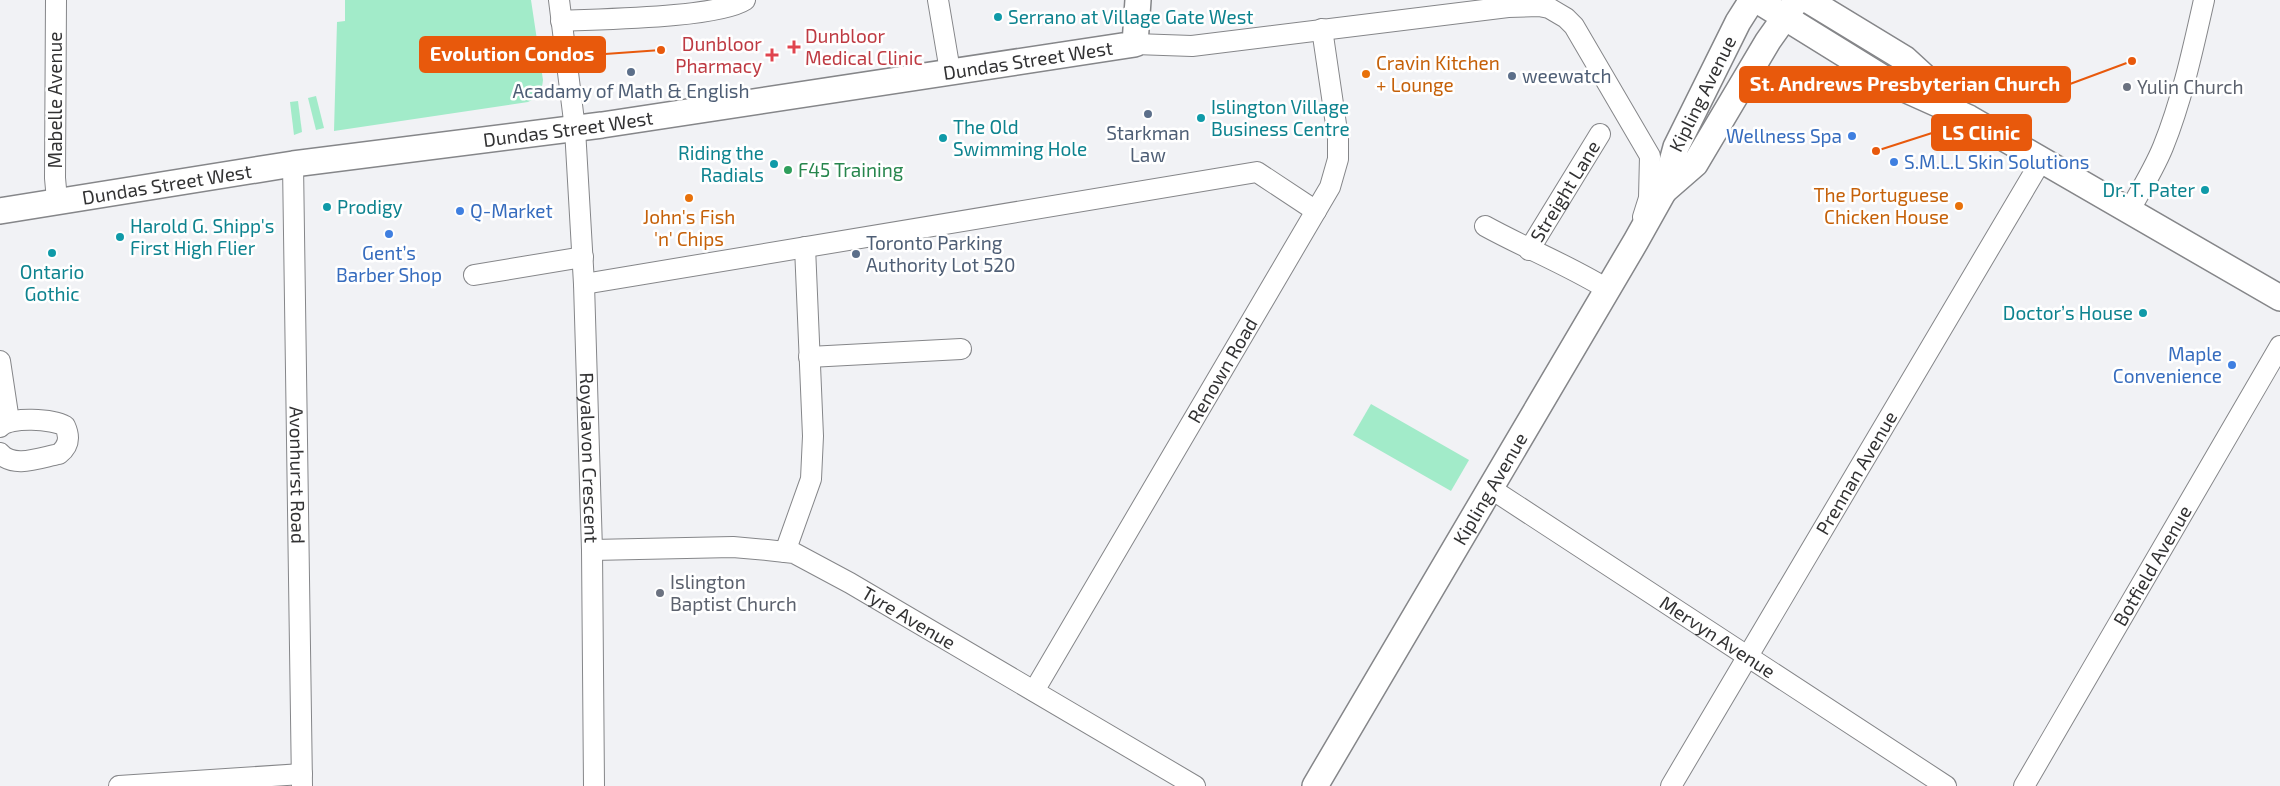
<svg xmlns="http://www.w3.org/2000/svg" width="2280" height="786" font-family="'Exo 2',sans-serif">
<style>
.green{fill:#a2ebc9}
.lines{fill:none;stroke-linecap:round;stroke-linejoin:round}
.minor-casing{stroke:#858689;stroke-width:22}
.major-casing{stroke:#858689;stroke-width:28}
.minor{stroke:#fff;stroke-width:20}
.major{stroke:#fff;stroke-width:25}
.culture-dot{fill:#0f9aa8;stroke:#fff;stroke-width:2}
.health-dot{fill:#e0444e;stroke:#fff;stroke-width:2}
.service-dot{fill:#5c6f8a;stroke:#fff;stroke-width:2}
.food-dot{fill:#e8710a;stroke:#fff;stroke-width:2}
.worship-dot{fill:#6b7280;stroke:#fff;stroke-width:2}
.shop-dot{fill:#3f7fe0;stroke:#fff;stroke-width:2}
.leisure-dot{fill:#2e9e5b;stroke:#fff;stroke-width:2}
.labels{text-anchor:middle;stroke-width:5;stroke-linejoin:round;paint-order:stroke}
.culture-label{font-size:19px;fill:#0d838f;stroke:#fff;text-anchor:start}
.health-label{font-size:19px;fill:#be3a42;stroke:#fff;text-anchor:start}
.street-label{font-size:19px;fill:#323233;stroke:#fff}
.food-label{font-size:19px;fill:#c56008;stroke:#fff;text-anchor:start}
.service-label{font-size:19px;fill:#4e5e75;stroke:#fff;text-anchor:start}
.worship-label{font-size:19px;fill:#5b616d;stroke:#fff;text-anchor:start}
.shop-label{font-size:19px;fill:#366cbe;stroke:#fff;text-anchor:end}
.leisure-label{font-size:19px;fill:#27864d;stroke:#fff;text-anchor:start}
.leader{fill:none;stroke:#e8590c;stroke-width:2}
.callout-dot{fill:#e8590c;stroke:#fff;stroke-width:2}
.callout{fill:#e8590c;stroke:#e8590c;stroke-width:2}
.callout-label{font-size:20px;text-anchor:middle;font-weight:bold;fill:#fff}
</style>
<rect width="100%" height="100%" fill="#f1f2f5"/>
<!-- green -->
<g class="green">
<path d="M345,0H531L543,80C542,91 538,98 528,102L334,131L337,22L345,21Z"/>
<polygon points="316,96 324,128 316,130 308,98"/>
<polygon points="298,101 302,132 294,135 290,102"/>
<polygon points="1371,404 1469,460 1451,491 1353,435"/>
</g>
<g class="lines">
<!-- minor casing -->
<g class="minor-casing">
<g id="minor">
<polyline points="56,0 55,178 57,200"/>
<path id="s1" d="M559,0L575,129L584,284L592,550L594,786"/>
<polyline points="938,0 950,71"/>
<path d="M561,21C600,19 717,18 745,0"/>
<polyline points="1135,44 1192,46 1508,7 1539,6 1549,8 1566,18 1574,26 1650,156 1649,198 1643,217"/>
<path id="s2" d="M293,164L302,786"/>
<path d="M2129,211C2141,190 2154,169 2163,147C2182,100 2193,49 2204,0"/>
<path d="M1485,226C1525,248 1568,265 1607,289"/>
<path id="s3" d="M1529,250L1600,134"/>
<polyline points="474,275 583,257"/>
<polyline points="584,284 1257,172 1316,211"/>
<polyline points="809,357 961,349"/>
<polyline points="0,361 9,421"/>
<path d="M0,427C10,416 53,419 65,426C70,437 69,446 59,454C42,457 13,469 0,453"/>
<path id="s4" d="M1490,488L1946,786"/>
<path id="s5" d="M592,550L733,547L767,550L794,553L850,583L1195,786"/>
<polyline points="785,552 811,479 813,436 805,247"/>
<path id="s6" d="M1034,691L1330,187L1338,159V138L1322,29"/>
<polyline points="119,786 302,774"/>
<path id="s7" d="M1671,786L2041,161"/>
<path id="s8" d="M2024,786L2280,346"/>
</g>
</g>
<!-- major casing -->
<g class="major-casing">
<g id="major">
<polyline points="1757,0 1891,83 1969,118 2280,298"/>
<polyline points="1808,0 1905,59 1954,104"/>
<polyline points="1664,191 1695,164 1768,41 1797,0"/>
<path id="s9" d="M0,211L293,164L602,125L1135,44L1138,0"/>
<path id="s10" d="M1315,786L1636,241L1664,191L1676,147L1738,22L1752,0"/>
</g>
</g>
<!-- minor -->
<use href="#minor" class="minor"/>
<!-- major -->
<use href="#major" class="major"/>
</g>
<!-- markers -->
<g class="culture-dot">
<circle cx="998" cy="17" r="5"/>
<circle cx="1201" cy="118" r="5"/>
<circle cx="943" cy="138" r="5"/>
<circle cx="774" cy="164" r="5"/>
<circle cx="2205" cy="190" r="5"/>
<circle cx="327" cy="207" r="5"/>
<circle cx="120" cy="237" r="5"/>
<circle cx="52" cy="253" r="5"/>
<circle cx="2143" cy="313" r="5"/>
</g>
<g class="health-dot">
<path d="M791.5 39.5h5v5h5v5h-5v5h-5v-5h-5v-5h5z"/>
<path d="M769.5 47.5h5v5h5v5h-5v5h-5v-5h-5v-5h5z"/>
</g>
<g class="service-dot">
<circle cx="631" cy="72" r="5"/>
<circle cx="1512" cy="76" r="5"/>
<circle cx="1148" cy="114" r="5"/>
<circle cx="856" cy="254" r="5"/>
</g>
<g class="food-dot">
<circle cx="1366" cy="74" r="5"/>
<circle cx="689" cy="198" r="5"/>
<circle cx="1959" cy="206" r="5"/>
</g>
<g class="worship-dot">
<circle cx="2127" cy="87" r="5"/>
<circle cx="660" cy="593" r="5"/>
</g>
<g class="shop-dot">
<circle cx="1852" cy="136" r="5"/>
<circle cx="1894" cy="162" r="5"/>
<circle cx="460" cy="211" r="5"/>
<circle cx="389" cy="234" r="5"/>
<circle cx="2232" cy="365" r="5"/>
</g>
<circle class="leisure-dot" cx="788" cy="170" r="5"/>
<g class="labels">
<!-- culture labels -->
<g class="culture-label">
<text x="1008" y="24">Serrano at Village Gate West</text>
<text x="1211" y="114">Islington Village<tspan x="1211" dy="22">Business Centre</tspan></text>
<text x="953" y="134">The Old<tspan x="953" dy="22">Swimming Hole</tspan></text>
<text x="764" y="160" text-anchor="end">Riding the<tspan x="764" dy="22">Radials</tspan></text>
<text x="2195" y="197" text-anchor="end">Dr. T. Pater</text>
<text x="337" y="214">Prodigy</text>
<text x="130" y="233">Harold G. Shipp's<tspan x="130" dy="22">First High Flier</tspan></text>
<text x="52" y="279" text-anchor="middle">Ontario<tspan x="52" dy="22">Gothic</tspan></text>
<text x="2133" y="320" text-anchor="end">Doctor’s House</text>
</g>
<!-- health labels -->
<g class="health-label">
<text x="805" y="43">Dunbloor<tspan x="805" dy="22">Medical Clinic</tspan></text>
<text x="762" y="51" text-anchor="end">Dunbloor<tspan x="762" dy="22">Pharmacy</tspan></text>
</g>
<!-- street labels -->
<g class="street-label">
<text dy="7" stroke="none"><textPath href="#s9" startOffset="1039">Dundas Street West</textPath></text>
<text dy="7" stroke="none"><textPath href="#s10" startOffset="795">Kipling Avenue</textPath></text>
<text transform="translate(55 100) rotate(-90)" y="7">Mabelle Avenue</text>
<text dy="7" stroke="none"><textPath href="#s9" startOffset="574">Dundas Street West</textPath></text>
<text dy="7" stroke="none"><textPath href="#s9" startOffset="169">Dundas Street West</textPath></text>
<text dy="7" stroke="none"><textPath href="#s3" startOffset="69">Streight Lane</textPath></text>
<text dy="7" stroke="none"><textPath href="#s6" startOffset="372">Renown Road</textPath></text>
<text dy="7" stroke="none"><textPath href="#s1" startOffset="459">Royalavon Crescent</textPath></text>
<text dy="7" stroke="none"><textPath href="#s7" startOffset="364">Prennan Avenue</textPath></text>
<text dy="7" stroke="none"><textPath href="#s2" startOffset="311">Avonhurst Road</textPath></text>
<text dy="7" stroke="none"><textPath href="#s10" startOffset="345">Kipling Avenue</textPath></text>
<text dy="7" stroke="none"><textPath href="#s8" startOffset="255">Botfield Avenue</textPath></text>
<text dy="7" stroke="none"><textPath href="#s5" startOffset="334">Tyre Avenue</textPath></text>
<text dy="7" stroke="none"><textPath href="#s4" startOffset="272">Mervyn Avenue</textPath></text>
</g>
<!-- food labels -->
<g class="food-label">
<text x="1376" y="70">Cravin Kitchen<tspan x="1376" dy="22">+ Lounge</tspan></text>
<text x="1949" y="202" text-anchor="end">The Portuguese<tspan x="1949" dy="22">Chicken House</tspan></text>
<text x="689" y="224" text-anchor="middle">John's Fish<tspan x="689" dy="22">'n' Chips</tspan></text>
</g>
<!-- service labels -->
<g class="service-label">
<text x="1522" y="83">weewatch</text>
<text x="631" y="98" text-anchor="middle">Acadamy of Math &amp; English</text>
<text x="1148" y="140" text-anchor="middle">Starkman<tspan x="1148" dy="22">Law</tspan></text>
<text x="866" y="250">Toronto Parking<tspan x="866" dy="22">Authority Lot 520</tspan></text>
</g>
<!-- worship labels -->
<g class="worship-label">
<text x="2137" y="94">Yulin Church</text>
<text x="670" y="589">Islington<tspan x="670" dy="22">Baptist Church</tspan></text>
</g>
<!-- shop labels -->
<g class="shop-label">
<text x="1842" y="143">Wellness Spa</text>
<text x="1904" y="169" text-anchor="start">S.M.L.L Skin Solutions</text>
<text x="470" y="218" text-anchor="start">Q-Market</text>
<text x="389" y="260" text-anchor="middle">Gent’s<tspan x="389" dy="22">Barber Shop</tspan></text>
<text x="2222" y="361">Maple<tspan x="2222" dy="22">Convenience</tspan></text>
</g>
<!-- leisure labels -->
<g class="leisure-label">
<text x="798" y="177">F45 Training</text>
</g>
</g>
<!-- callouts -->
<path class="leader" d="M661 50L605 54M2132 61L2070 84M1876 151L1932 133"/>
<g class="callout-dot">
<circle cx="661" cy="50" r="5"/>
<circle cx="2132" cy="61" r="5"/>
<circle cx="1876" cy="151" r="5"/>
</g>
<g class="callout">
<rect x="420" y="37" width="185" height="35" rx="5"/>
<rect x="1740" y="67" width="330" height="35" rx="5"/>
<rect x="1932" y="115" width="99" height="35" rx="5"/>
</g>
<g class="callout-label">
<text x="512" y="61">Evolution Condos</text>
<text x="1905" y="91">St. Andrews Presbyterian Church</text>
<text x="1981" y="140">LS Clinic</text>
</g>
</svg>
